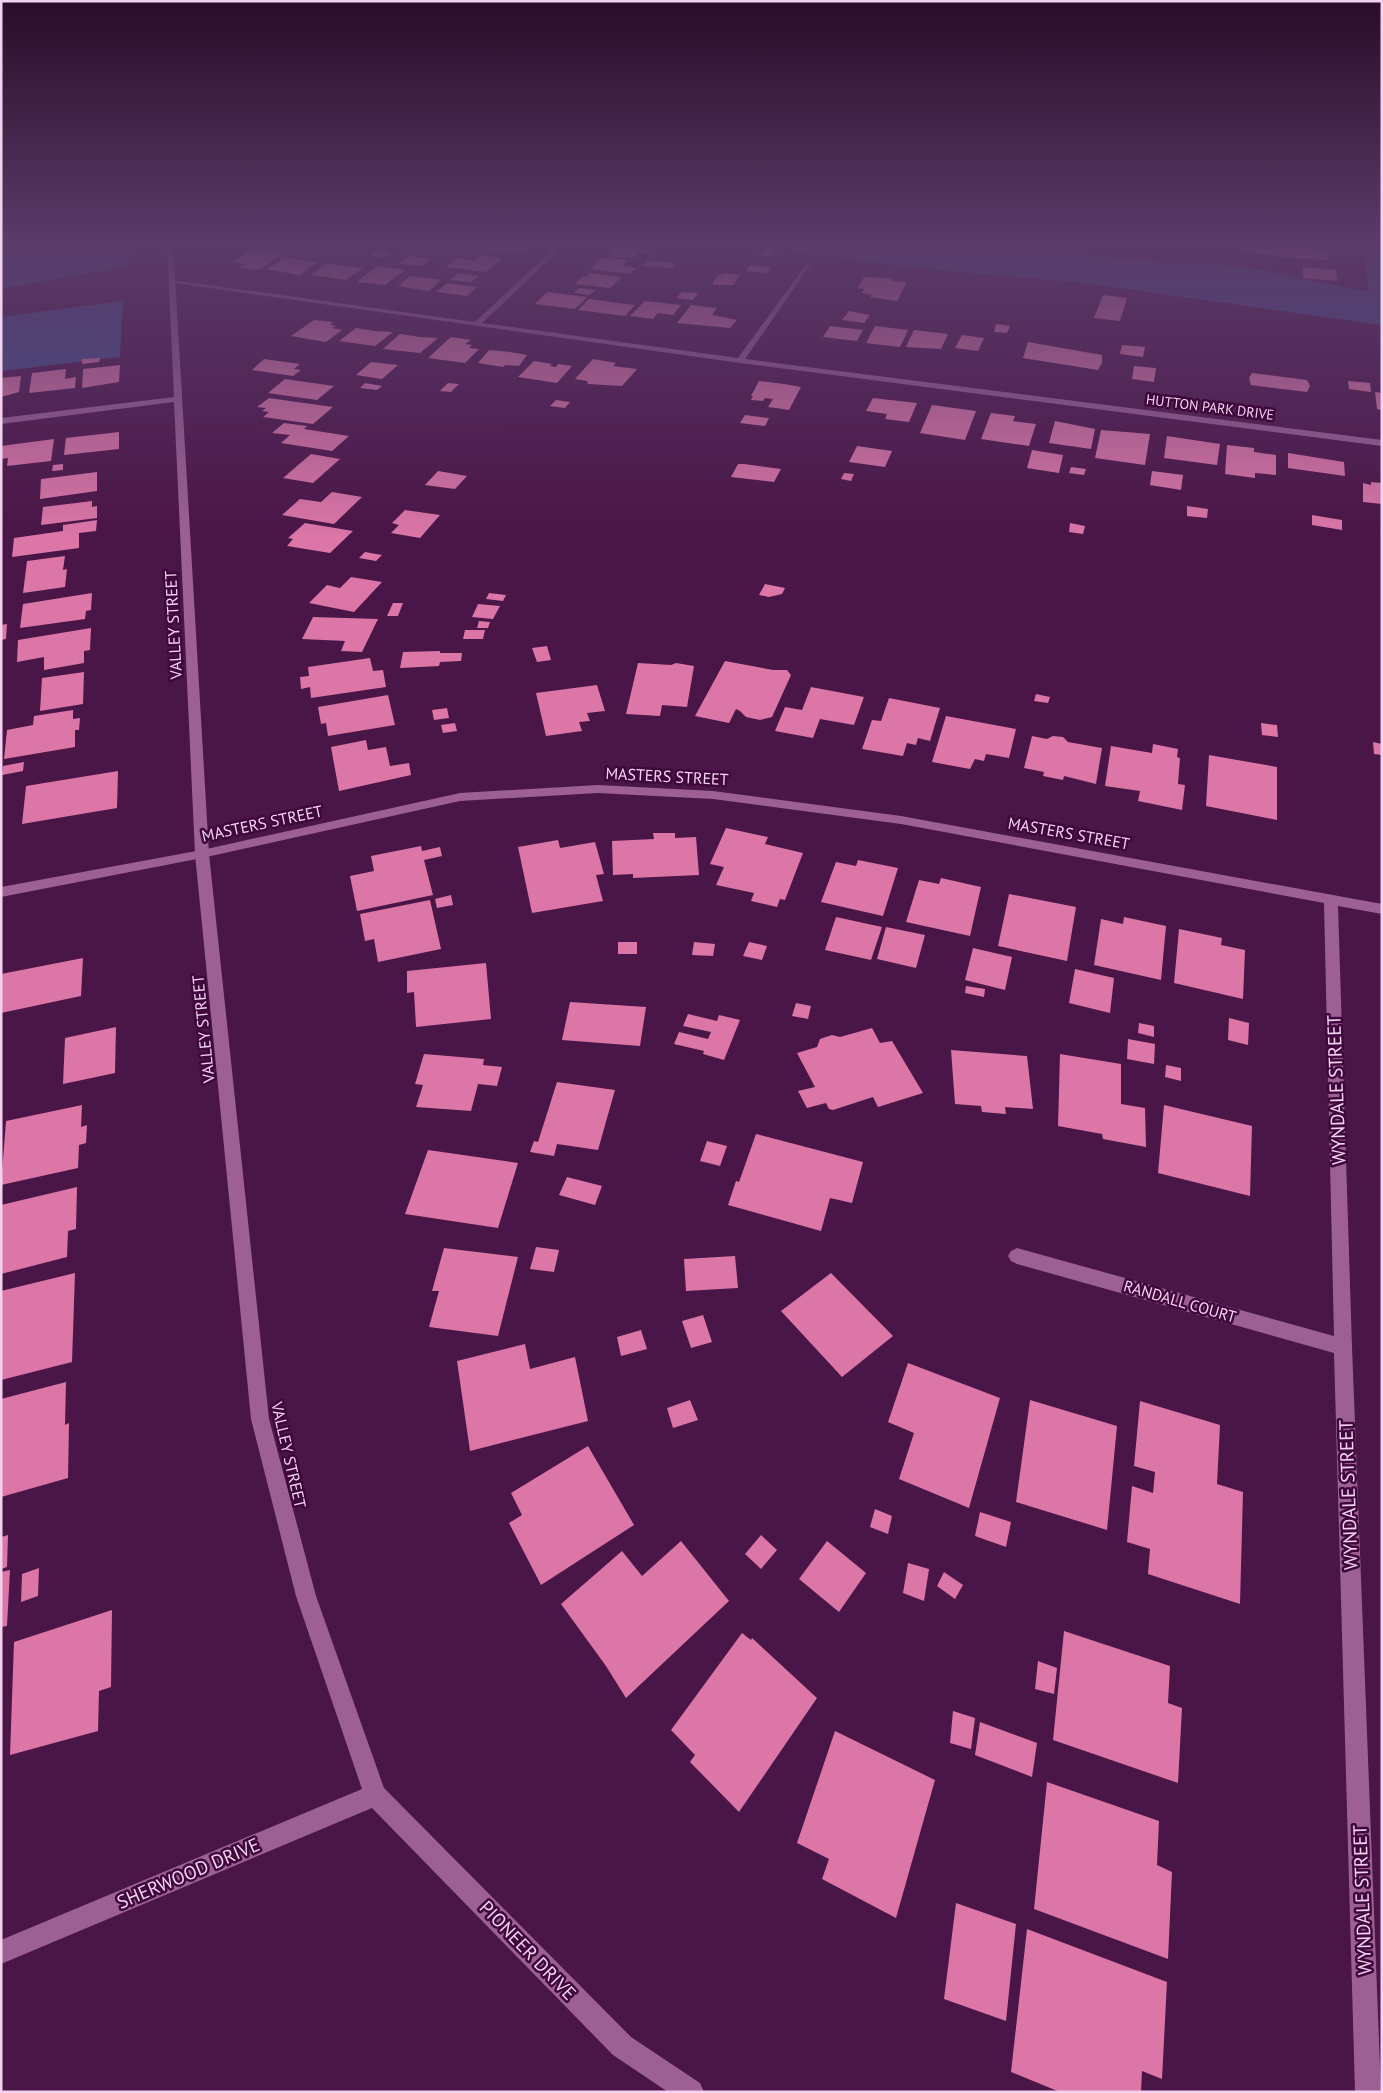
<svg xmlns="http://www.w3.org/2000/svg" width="1383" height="2093" font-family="'PT Sans',sans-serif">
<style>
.green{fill:#3f4e88}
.building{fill:#db76a7}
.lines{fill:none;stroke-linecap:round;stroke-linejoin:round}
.street{fill:#9c6095;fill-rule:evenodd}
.secondary{fill:#9c6095;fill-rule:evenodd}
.labels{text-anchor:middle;stroke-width:5;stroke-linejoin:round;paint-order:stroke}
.far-street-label{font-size:14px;fill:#f3d2ef;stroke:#3f083c}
.street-label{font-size:16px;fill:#f3d2ef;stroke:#3f083c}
.near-street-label{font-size:19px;fill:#f3d2ef;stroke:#3f083c}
</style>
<rect width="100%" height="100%" fill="#4a1547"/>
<!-- green -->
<g class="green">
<polygon points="1,243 130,243 127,266 1,289"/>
<polygon points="737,243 1017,243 1092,257 1239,266 1369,292 1363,243 1382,243 1382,325 1084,283 917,268"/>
<polygon points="123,301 120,357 1,371 1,317"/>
</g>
<!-- building -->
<g class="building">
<polygon points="498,243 528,243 520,252 490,249"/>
<polygon points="1243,243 1305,245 1305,247 1329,251 1329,260 1283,257 1242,251"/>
<polygon points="616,244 644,247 641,250 650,251 648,253 639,252 633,258 608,256 612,251 609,251"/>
<polygon points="764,248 777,250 772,257 758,255"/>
<polygon points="252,249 278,251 276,252 284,253 259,270 239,268 246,264 232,262"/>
<polygon points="378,250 393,252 384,258 370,256"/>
<polygon points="481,255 503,258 486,272 446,267 457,258 474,261"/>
<polygon points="409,256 431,259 422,266 400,264"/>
<polygon points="284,258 318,262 299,275 267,269"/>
<polygon points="602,258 628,260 622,266 636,268 630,274 590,269"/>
<polygon points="648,260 676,264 672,268 642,266"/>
<polygon points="327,264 355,267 363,268 346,280 311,275"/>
<polygon points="750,265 771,268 767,273 746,271"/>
<polygon points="377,266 405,270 385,285 357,282"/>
<polygon points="1303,267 1336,270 1337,281 1303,278"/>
<polygon points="458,273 479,276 471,282 450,280"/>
<polygon points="590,273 621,277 610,288 575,284 583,276 587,277"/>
<polygon points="724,273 740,275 733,285 712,285 716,277"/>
<polygon points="410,276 441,280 429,291 398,286"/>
<polygon points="864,277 890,278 893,281 907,282 897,301 870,297 872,295 862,293 864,289 858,288"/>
<polygon points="447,283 477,287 467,296 436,292"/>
<polygon points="579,288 595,290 590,295 574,293"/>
<polygon points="547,292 587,297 575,309 535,304"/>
<polygon points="682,292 698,293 693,300 676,298"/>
<polygon points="1103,295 1127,298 1120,321 1094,318"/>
<polygon points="589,299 625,304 635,305 625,316 578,310"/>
<polygon points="645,301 681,305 673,315 658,313 653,319 630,316"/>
<polygon points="691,305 717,308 712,315 737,320 730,328 677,323"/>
<polygon points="849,311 870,315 864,323 842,320"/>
<polygon points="314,320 333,322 330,325 336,326 332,328 342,330 326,342 291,336"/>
<polygon points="996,324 1010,326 1007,333 994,332"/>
<polygon points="830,326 863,330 857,341 823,337"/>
<polygon points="875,326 908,330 900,347 866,343"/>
<polygon points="356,328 375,331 393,332 375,346 339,341"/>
<polygon points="914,330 948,334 941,349 906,347"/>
<polygon points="400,334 420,337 438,338 420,353 383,349"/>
<polygon points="962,335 984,338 978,351 955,348"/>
<polygon points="451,337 471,340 465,344 472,345 469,348 479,349 465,363 428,358"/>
<polygon points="1028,342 1102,355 1102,363 1098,370 1023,358"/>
<polygon points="1122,345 1145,347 1143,357 1120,354"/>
<polygon points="489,350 510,352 527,355 519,366 505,365 503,367 478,363"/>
<polygon points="100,358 99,362 82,364 82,359"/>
<polygon points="264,359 300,364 294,369 301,370 293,376 252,370"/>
<polygon points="593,359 616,363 613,366 637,369 622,386 588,384 587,381 575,379"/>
<polygon points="534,361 552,364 550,366 556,367 558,364 572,366 557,383 518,377"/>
<polygon points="371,362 398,365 382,379 356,375"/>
<polygon points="120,365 119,382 82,388 83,369"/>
<polygon points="1134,366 1156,368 1154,382 1132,379"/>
<polygon points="66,369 65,379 76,377 75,388 29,393 32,373"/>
<polygon points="1252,373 1307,380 1310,386 1307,392 1251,385 1249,378"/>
<polygon points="21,376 19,392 1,397 1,378"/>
<polygon points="285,379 334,386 317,400 268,393"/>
<polygon points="759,381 784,384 801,387 789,410 776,408 768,407 773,399 765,398 763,401 751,400 753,396 751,396"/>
<polygon points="1348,381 1370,383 1371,392 1349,389"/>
<polygon points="365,383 382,386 377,390 360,388"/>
<polygon points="448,383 459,384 451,392 440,391"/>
<polygon points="1375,392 1382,393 1382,410 1377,409"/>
<polygon points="269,398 297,402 333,407 313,424 263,417 269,412 262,411 266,408 257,407"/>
<polygon points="873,398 917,403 909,422 885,419 887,414 866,411"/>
<polygon points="556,400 570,402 565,408 550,406"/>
<polygon points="932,405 976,411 965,440 920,433"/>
<polygon points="991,413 1015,416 1013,421 1036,424 1029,446 981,439"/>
<polygon points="745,415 769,418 765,426 740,423"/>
<polygon points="1055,421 1095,429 1091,449 1049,443"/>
<polygon points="284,423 307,426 304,429 349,436 332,451 281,443 290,435 272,433"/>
<polygon points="1101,430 1150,434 1145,465 1095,458"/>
<polygon points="119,432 119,449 64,455 66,438"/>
<polygon points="1167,436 1220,444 1217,465 1164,458"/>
<polygon points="54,439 51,461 7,466 8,458 1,459 1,446"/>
<polygon points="1227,445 1254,448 1254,452 1276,455 1276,475 1255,473 1255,478 1225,474"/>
<polygon points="857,446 892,451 885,467 849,462"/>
<polygon points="1032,450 1063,455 1059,473 1027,468"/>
<polygon points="1288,453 1344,462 1345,476 1288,468"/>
<polygon points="311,454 340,459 313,483 283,478"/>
<polygon points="63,464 63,470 52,471 53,465"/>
<polygon points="738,464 744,464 781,469 774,482 731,477"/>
<polygon points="1071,467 1086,469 1084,475 1069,473"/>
<polygon points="438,471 467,476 455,489 425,485"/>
<polygon points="1152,471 1183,475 1181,490 1150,485"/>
<polygon points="97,472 97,491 40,499 41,479"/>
<polygon points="844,473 854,474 851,481 841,479"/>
<polygon points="1371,482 1382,483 1382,504 1363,502 1363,483 1371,485"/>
<polygon points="332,492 362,497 334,524 282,515 300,499 321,502"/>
<polygon points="92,501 92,507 97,506 97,518 41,525 43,507"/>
<polygon points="1187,506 1208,509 1207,518 1187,516"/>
<polygon points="405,510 440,515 420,538 391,533 399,525 392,523"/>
<polygon points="1312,515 1342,520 1342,530 1312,525"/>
<polygon points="97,520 96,531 79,533 79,548 12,557 14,538 63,531 63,525"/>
<polygon points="305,523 353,531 330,553 287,546 293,539 288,538"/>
<polygon points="1070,523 1085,526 1083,534 1069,532"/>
<polygon points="365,552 382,555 376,561 359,558"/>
<polygon points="65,556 63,570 67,569 65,587 23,593 27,561"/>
<polygon points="351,577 382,582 354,612 309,603 327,585 340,588"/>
<polygon points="765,584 785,588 782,594 769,597 759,595"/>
<polygon points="92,593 91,610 86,611 85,619 20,628 23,604"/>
<polygon points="489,593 506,595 503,601 486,599"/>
<polygon points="393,603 403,603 398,616 387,616"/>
<polygon points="478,604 500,606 493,619 472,617"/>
<polygon points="313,617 378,619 362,652 341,651 345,641 302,639"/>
<polygon points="479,621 490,622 488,628 477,628"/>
<polygon points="7,624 6,639 1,640 1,625"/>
<polygon points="91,628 90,650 84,651 84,663 44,670 44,657 17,662 18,640"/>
<polygon points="465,630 485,630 483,639 463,639"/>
<polygon points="547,646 551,660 537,662 532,648"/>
<polygon points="440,651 440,653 462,653 461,661 440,662 439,666 400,668 403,652"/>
<polygon points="370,658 373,671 383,670 386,687 311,698 310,687 301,689 300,677 309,676 308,667"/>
<polygon points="725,661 773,670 787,670 791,675 772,717 760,720 746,717 740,711 736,709 729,723 695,716"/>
<polygon points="638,663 671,665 676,663 694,666 687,707 662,705 660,716 626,714"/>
<polygon points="84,672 83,704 40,711 42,678"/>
<polygon points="597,685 605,711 587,713 590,721 579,722 582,731 546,736 536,693"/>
<polygon points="811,687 864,697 854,725 820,719 813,738 775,731 785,707 802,710"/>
<polygon points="1036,694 1050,697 1048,703 1034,701"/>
<polygon points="388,695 395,725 328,736 326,723 321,724 318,707"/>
<polygon points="889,698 940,708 930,741 918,738 916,745 907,743 903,756 862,749 872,720 881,721"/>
<polygon points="447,708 449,718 434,720 432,710"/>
<polygon points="73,710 73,719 80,718 79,730 75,730 75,747 4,759 7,730 33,725 34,716"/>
<polygon points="946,716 1016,729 1009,758 986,754 984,761 975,759 970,769 932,762"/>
<polygon points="455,723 457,731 443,733 441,725"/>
<polygon points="1261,723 1277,725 1278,737 1262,735"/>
<polygon points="1032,736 1047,739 1053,736 1063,737 1068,742 1102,748 1096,784 1064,776 1063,780 1043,776 1044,772 1024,768"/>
<polygon points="366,740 368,750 386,747 390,766 409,763 411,775 339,791 331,747"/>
<polygon points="1373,742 1382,744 1382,755 1374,754"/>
<polygon points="1153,744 1178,749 1177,757 1180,758 1178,784 1185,785 1182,810 1138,801 1140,791 1105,786 1111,746 1152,753"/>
<polygon points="1209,755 1277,767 1277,820 1206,806"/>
<polygon points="24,762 23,771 2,775 3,766"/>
<polygon points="118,771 117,808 22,824 26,786"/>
<polygon points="726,828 768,837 765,844 803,853 785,900 780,899 777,907 751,901 754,893 716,885 724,867 710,864"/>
<polygon points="653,833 675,833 675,838 696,837 699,875 633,878 633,874 613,875 612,841 654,839"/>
<polygon points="558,840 560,848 595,842 604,874 596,875 603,901 532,913 518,847"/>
<polygon points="421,846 422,851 440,847 442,856 424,860 433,895 357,911 350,876 374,871 371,856"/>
<polygon points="858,860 898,868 883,916 821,902 836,862 856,866"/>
<polygon points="941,878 981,887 970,936 906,922 919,880 939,884"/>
<polygon points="1009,894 1076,907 1067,961 998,946"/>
<polygon points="451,895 453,905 437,908 435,899"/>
<polygon points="430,900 441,949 378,962 374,939 365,941 360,914"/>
<polygon points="836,917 882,927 871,960 825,950"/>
<polygon points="1124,917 1166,926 1161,980 1094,965 1101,919 1123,924"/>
<polygon points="886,927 925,935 916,968 877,959"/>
<polygon points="1179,929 1222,938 1221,945 1245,950 1243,999 1174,983"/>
<rect x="618" y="942" width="19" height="12"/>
<polygon points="694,942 715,944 713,956 692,955"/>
<polygon points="749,942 767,946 762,960 743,956"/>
<polygon points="973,948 1012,957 1005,990 965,980"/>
<polygon points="83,958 81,996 1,1013 1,974"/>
<polygon points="486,963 491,1019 416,1027 414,992 407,993 407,971"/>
<polygon points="1075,969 1114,978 1110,1013 1069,1003"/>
<polygon points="966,986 985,989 984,997 965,993"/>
<polygon points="570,1002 646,1007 640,1046 562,1040"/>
<polygon points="796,1003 811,1006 808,1019 792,1016"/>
<polygon points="688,1014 717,1021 719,1015 740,1020 724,1060 703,1054 704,1051 674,1044 679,1032 708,1039 711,1032 683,1026"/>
<polygon points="1229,1018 1249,1023 1248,1045 1228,1040"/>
<polygon points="1139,1023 1154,1026 1154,1037 1138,1033"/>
<polygon points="116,1027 115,1073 63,1084 65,1038"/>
<polygon points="872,1028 880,1043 892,1041 923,1093 878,1107 873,1097 833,1110 829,1109 826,1103 807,1108 798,1091 815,1087 797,1053 817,1047 820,1039 832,1035 840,1037"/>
<polygon points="1128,1039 1155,1044 1154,1064 1127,1059"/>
<polygon points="951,1050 1027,1056 1033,1109 1005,1107 1006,1114 982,1112 981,1106 955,1104"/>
<polygon points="424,1054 484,1059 483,1065 502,1067 497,1086 478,1084 471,1111 416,1107 423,1085 415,1084"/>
<polygon points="1060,1054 1121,1064 1121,1104 1145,1108 1146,1147 1103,1139 1102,1134 1058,1126"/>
<polygon points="1166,1065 1181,1068 1181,1081 1165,1077"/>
<polygon points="557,1082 615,1090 598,1150 557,1144 554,1156 530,1152 534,1141 538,1142"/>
<polygon points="82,1105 81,1127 87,1125 86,1143 79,1145 78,1168 1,1185 6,1121"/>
<polygon points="1164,1105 1252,1126 1250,1196 1158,1173"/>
<polygon points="756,1134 863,1162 852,1203 830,1198 821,1231 728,1205 736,1181 739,1182"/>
<polygon points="707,1141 727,1146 720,1166 700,1161"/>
<polygon points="428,1150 518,1163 498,1228 405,1214"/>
<polygon points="567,1177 602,1186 595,1205 559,1195"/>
<polygon points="77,1187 76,1229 68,1231 67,1257 1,1274 1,1205"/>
<polygon points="536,1247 559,1250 554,1272 530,1269"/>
<polygon points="444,1248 518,1257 498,1336 429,1327 439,1291 432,1291"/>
<polygon points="735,1256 738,1288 686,1291 684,1259"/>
<polygon points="75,1273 72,1362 1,1380 1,1291"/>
<polygon points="831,1273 893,1336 842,1377 781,1311"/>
<polygon points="703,1315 712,1342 691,1348 682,1321"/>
<polygon points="641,1330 647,1349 621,1356 617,1337"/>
<polygon points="525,1344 530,1369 575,1357 588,1421 470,1451 457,1361"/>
<polygon points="908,1363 1000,1398 969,1508 899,1479 914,1433 888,1422"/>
<polygon points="66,1382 65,1425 69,1423 68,1478 1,1497 1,1399"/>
<polygon points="690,1400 698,1420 673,1428 667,1408"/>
<polygon points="1030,1400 1117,1426 1107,1530 1016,1502"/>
<polygon points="1140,1401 1220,1425 1217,1484 1243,1492 1240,1604 1148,1574 1150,1549 1127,1542 1132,1486 1153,1493 1155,1472 1134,1466"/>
<polygon points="588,1446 634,1525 541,1585 509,1523 522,1515 511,1493"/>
<polygon points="875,1509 892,1516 888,1534 870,1527"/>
<polygon points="980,1512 1011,1522 1006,1547 975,1536"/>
<polygon points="8,1535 7,1567 1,1569 1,1537"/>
<polygon points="761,1535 777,1550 761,1569 745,1554"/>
<polygon points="681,1541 729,1601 626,1698 606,1666 561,1604 622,1551 642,1576"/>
<polygon points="827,1541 866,1573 839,1612 799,1579"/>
<polygon points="908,1563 929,1569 924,1601 903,1593"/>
<polygon points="39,1568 38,1596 21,1602 22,1574"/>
<polygon points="10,1570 7,1626 1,1627 1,1572"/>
<polygon points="944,1572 963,1585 955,1599 937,1586"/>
<polygon points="112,1610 111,1687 99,1691 98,1731 10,1755 14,1642"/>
<polygon points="1064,1631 1170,1666 1168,1703 1182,1708 1178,1783 1053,1740"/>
<polygon points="742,1633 751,1640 752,1638 817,1698 739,1812 690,1762 695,1755 671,1730"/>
<polygon points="1038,1661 1057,1668 1054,1694 1035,1689"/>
<polygon points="953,1711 975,1718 971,1749 950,1743"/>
<polygon points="980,1722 1037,1743 1032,1777 975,1755"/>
<polygon points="835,1731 935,1780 896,1918 822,1879 829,1859 797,1843"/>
<polygon points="1047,1782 1159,1821 1157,1865 1172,1872 1168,1959 1034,1909"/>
<polygon points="956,1903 1016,1924 1006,2021 944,1999"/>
<polygon points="1027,1929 1167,1982 1162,2079 1142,2071 1141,2092 1060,2092 1011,2072"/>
</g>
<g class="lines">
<!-- street -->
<g class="street">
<polygon points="560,243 567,243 482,323 738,358 807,263 810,265 745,359 1382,440 1382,446 740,363 168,282 172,280 475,322"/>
<polygon points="598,785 713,791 901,816 1382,904 1382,914 1338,906 1352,1347 1381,2092 1355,2092 1334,1353 1017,1264 1011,1261 1008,1256 1011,1251 1017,1248 1334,1336 1324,903 901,824 713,799 598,793 460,801 202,858 1,897 1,887 202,850 460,793"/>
</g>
<!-- secondary -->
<polygon class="secondary" points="167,243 173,243 209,854 269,1419 316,1596 384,1788 631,2037 700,2083 704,2092 668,2092 613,2055 372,1808 1,1964 1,1940 362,1789 296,1596 251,1419 195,854 174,402 1,424 1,418 174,397"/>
</g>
<!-- sky -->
<linearGradient id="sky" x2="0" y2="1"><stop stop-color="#290c27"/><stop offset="0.45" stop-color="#5a3b69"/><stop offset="1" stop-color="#5a3b69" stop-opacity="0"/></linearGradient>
<rect width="1383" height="536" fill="url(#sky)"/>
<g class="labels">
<!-- far-street labels -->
<g class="far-street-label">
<text transform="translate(1210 407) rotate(7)" y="5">HUTTON PARK DRIVE</text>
</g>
<!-- street labels -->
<g class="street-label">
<text transform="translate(173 625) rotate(-93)" y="6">VALLEY STREET</text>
<text transform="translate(667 776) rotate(3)" y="6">MASTERS STREET</text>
<text transform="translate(262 823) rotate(-12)" y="6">MASTERS STREET</text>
<text transform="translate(1069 833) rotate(10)" y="6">MASTERS STREET</text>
<text transform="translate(203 1029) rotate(-96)" y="6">VALLEY STREET</text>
<text transform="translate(1180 1301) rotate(16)" y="6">RANDALL COURT</text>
<text transform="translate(289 1455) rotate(77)" y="6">VALLEY STREET</text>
</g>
<!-- near-street labels -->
<g class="near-street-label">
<text transform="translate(1336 1090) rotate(-92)" y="7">WYNDALE STREET</text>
<text transform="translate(1348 1495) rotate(-92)" y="7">WYNDALE STREET</text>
<text transform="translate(188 1873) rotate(-23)" y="7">SHERWOOD DRIVE</text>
<text transform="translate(1362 1900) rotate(-92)" y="7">WYNDALE STREET</text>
<text transform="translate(528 1950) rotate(46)" y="7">PIONEER DRIVE</text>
</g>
</g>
<!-- border -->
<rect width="1383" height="2093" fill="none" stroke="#f3d2ef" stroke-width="5"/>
</svg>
